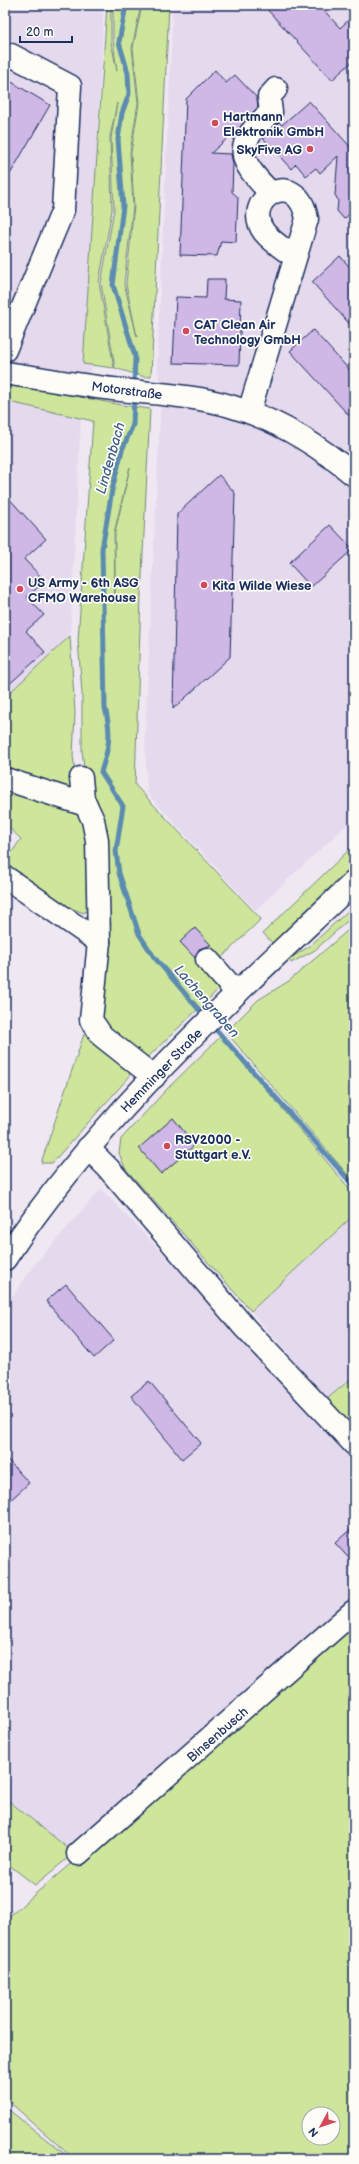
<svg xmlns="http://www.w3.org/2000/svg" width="359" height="2164" font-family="'Balsamiq Sans',sans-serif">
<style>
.built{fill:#e5d9ee}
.green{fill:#cee69b;stroke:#748a7c;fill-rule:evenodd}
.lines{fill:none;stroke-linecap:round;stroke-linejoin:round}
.stream{stroke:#5b8bb0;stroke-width:5}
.building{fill:#cfb7e6;stroke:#1b2f5e}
.minor-casing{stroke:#1b2f5e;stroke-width:25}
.major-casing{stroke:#1b2f5e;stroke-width:25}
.minor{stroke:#fdfcf7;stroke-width:22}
.major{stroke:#fdfcf7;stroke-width:22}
.poi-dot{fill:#d1495b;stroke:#fdfcf7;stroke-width:1.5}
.labels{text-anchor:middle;stroke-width:3.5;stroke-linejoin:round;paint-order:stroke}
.poi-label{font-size:13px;font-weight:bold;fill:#1b2f5e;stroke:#fdfcf7;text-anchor:start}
.street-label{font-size:13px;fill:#1b2f5e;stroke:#fdfcf7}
.water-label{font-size:14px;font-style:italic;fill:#3b5d87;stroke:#fdfcf7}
</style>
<rect width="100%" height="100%" fill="#efe7f2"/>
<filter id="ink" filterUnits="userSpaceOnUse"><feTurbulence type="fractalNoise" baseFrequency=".025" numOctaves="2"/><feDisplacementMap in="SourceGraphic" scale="8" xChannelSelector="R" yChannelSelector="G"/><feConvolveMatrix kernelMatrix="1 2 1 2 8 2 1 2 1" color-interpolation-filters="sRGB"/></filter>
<g filter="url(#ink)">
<!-- built -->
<g class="built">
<polygon points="5,5 104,5 94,201 91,386 81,416 70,636 5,697"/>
<polygon points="173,5 354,5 354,818 255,910 147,793 145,740 161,394 157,363"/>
<polygon points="101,1189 312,1409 354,1458 354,1605 74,1853 5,1798 5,1307 36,1263"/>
<polygon points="354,1215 354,1376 327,1399 251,1311"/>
</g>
<!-- green -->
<g class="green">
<polygon points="107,5 111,5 111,42 117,71 113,41 113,5 141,5 132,48 138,103 130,152 133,206 124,283 137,337 126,284 134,206 131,153 139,103 133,48 142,5 169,5 151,376 145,377 115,368 101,283 114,210 111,138 117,103 110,137 112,210 99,282 114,368 83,364"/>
<path d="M5,382L121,405L150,409L141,595L135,785L261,919L212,967L220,988L148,1057L107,1029L98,1015L111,923L100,909L82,750V693L78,640L93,421L5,401ZM130,467L115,533V603L114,533Z"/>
<polygon points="70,636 75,713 73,756 79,799 5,775 5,697"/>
<polygon points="5,783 84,808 93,841 89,908 84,913 54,902 5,869 5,862 21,839 5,824"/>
<polygon points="354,845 354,864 272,943 263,933"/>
<polygon points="350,909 354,915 315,950 291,963 289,959 310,946"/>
<polygon points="354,925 354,1182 226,1032 258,1000 289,981"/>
<path d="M84,1034C105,1046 122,1052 130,1076L52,1163H41Z"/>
<polygon points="221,1036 354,1194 354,1215 251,1311 125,1168 119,1153 121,1139 167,1089"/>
<polygon points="354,1376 354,1428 327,1399"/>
<path d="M354,1612V2159H74L5,2098V1920L119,1822ZM309,2114H333V2138H309Z"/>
<polygon points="5,1798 74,1853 35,1885 5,1862"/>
<polygon points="5,2107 71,2159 5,2159"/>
</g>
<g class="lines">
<!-- stream -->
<g class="stream">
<polyline points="126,5 119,42 128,73 129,94 122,113 118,139 123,206 113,285 135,356 134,387"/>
<path d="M134,397L133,425L122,450L112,490L102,549L105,708C112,734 109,747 101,772L123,806L116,851L119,873L139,934L154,957L205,1017"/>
<polyline points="212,1025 354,1186"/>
</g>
</g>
<!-- building -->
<g class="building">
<polygon points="263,5 319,5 340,28 354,15 354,60 332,80"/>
<polygon points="215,70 226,83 235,75 257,98 258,107 239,128 211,153 231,154 233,164 232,192 238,197 236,242 221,241 217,256 180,255 186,99"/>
<polygon points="5,78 50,105 5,183"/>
<polygon points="309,101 354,151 354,210 344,219 337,211 338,200 335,195 338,156 320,173 316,168 306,176 296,164 291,169 263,138 279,122 282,125"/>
<polygon points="340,256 354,272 354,329 312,282"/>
<polygon points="207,279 225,279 224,299 241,300 239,365 173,363 176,297 206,298"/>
<polygon points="313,330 354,375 354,421 290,351"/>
<polygon points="219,475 235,493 230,657 173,709 177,514"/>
<polygon points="5,494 46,539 24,559 45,581 27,597 44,615 26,631 45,652 5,688"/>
<polygon points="330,525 353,549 311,587 289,563"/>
<polygon points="195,928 211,945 199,949 195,958 180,942"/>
<polygon points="173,1118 195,1145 161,1174 139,1148"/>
<polygon points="66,1284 114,1340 94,1358 46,1301"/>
<polygon points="149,1381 201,1443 182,1459 131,1396"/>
<polygon points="5,1457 29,1483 5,1505"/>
<polygon points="354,1526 354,1564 335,1543"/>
</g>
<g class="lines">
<!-- minor casing -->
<g class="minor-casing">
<g id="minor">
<path d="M271,193C235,158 234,145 271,112L269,97L276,89"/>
<polyline points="5,350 63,210 70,86 11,55"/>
<path d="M5,373C41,378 77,385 113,389C152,394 193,395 230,406C276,419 318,445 354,475"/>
<path d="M249,412L307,219C297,164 240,200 264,232C272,242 285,250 295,257"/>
<polyline points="81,778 83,799 93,820 97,840 99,942 91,1020 102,1036 154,1077"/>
<polyline points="5,779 86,805"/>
<polyline points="5,877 99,942"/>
<polyline points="207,959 237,993"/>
<polyline points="88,1148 108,1168 245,1328 354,1444"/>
<polyline points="78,1854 354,1611"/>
</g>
</g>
<!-- major casing -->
<g class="major-casing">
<path id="major" d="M5,1259C100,1115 230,1000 354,882"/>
</g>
<!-- minor -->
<use href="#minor" class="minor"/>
<!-- major -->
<use href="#major" class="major"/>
</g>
</g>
<!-- markers -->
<g class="poi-dot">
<circle cx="215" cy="123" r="4"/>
<circle cx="310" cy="149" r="4"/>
<circle cx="186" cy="331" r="4"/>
<circle cx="204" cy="585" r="4"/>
<circle cx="20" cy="589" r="4"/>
<circle cx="167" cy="1146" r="4"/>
</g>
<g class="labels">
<!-- poi labels -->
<g class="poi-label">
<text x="223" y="121">Hartmann<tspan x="223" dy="15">Elektronik GmbH</tspan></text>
<text x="302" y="154" text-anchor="end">SkyFive AG</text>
<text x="194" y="329">CAT Clean Air<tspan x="194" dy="15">Technology GmbH</tspan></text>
<text x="28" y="587">US Army - 6th ASG<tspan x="28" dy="15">CFMO Warehouse</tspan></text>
<text x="212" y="590">Kita Wilde Wiese</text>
<text x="175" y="1144">RSV2000 -<tspan x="175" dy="15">Stuttgart e.V.</tspan></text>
</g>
<!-- street labels -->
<g class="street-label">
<text transform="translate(127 390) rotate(7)" y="5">Motorstraße</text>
<text transform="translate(161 1070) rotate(-46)" y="5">Hemminger Straße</text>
<text transform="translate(217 1734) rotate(-41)" y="5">Binsenbusch</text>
</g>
<!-- water labels -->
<g class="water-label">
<text transform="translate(110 458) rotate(-74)" y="5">Lindenbach</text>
<text transform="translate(207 1001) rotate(49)" y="5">Lachengraben</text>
</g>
</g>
<!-- margin -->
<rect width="359" height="2164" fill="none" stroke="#fdfcf7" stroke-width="20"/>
<rect x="10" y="10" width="339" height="2144" fill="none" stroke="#1b2f5e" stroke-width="1.5" filter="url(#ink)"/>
<!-- north arrow -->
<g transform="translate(321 2126) rotate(230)"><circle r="19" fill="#fdfcf7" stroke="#a3aaba"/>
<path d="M0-3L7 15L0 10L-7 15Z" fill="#d1495b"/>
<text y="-6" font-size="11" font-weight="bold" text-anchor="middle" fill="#1b2f5e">N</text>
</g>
<!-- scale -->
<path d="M20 36v6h52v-6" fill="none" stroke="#1b2f5e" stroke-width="2"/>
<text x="26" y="36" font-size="12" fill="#1b2f5e" stroke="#fdfcf7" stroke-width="3" paint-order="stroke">20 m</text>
</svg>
